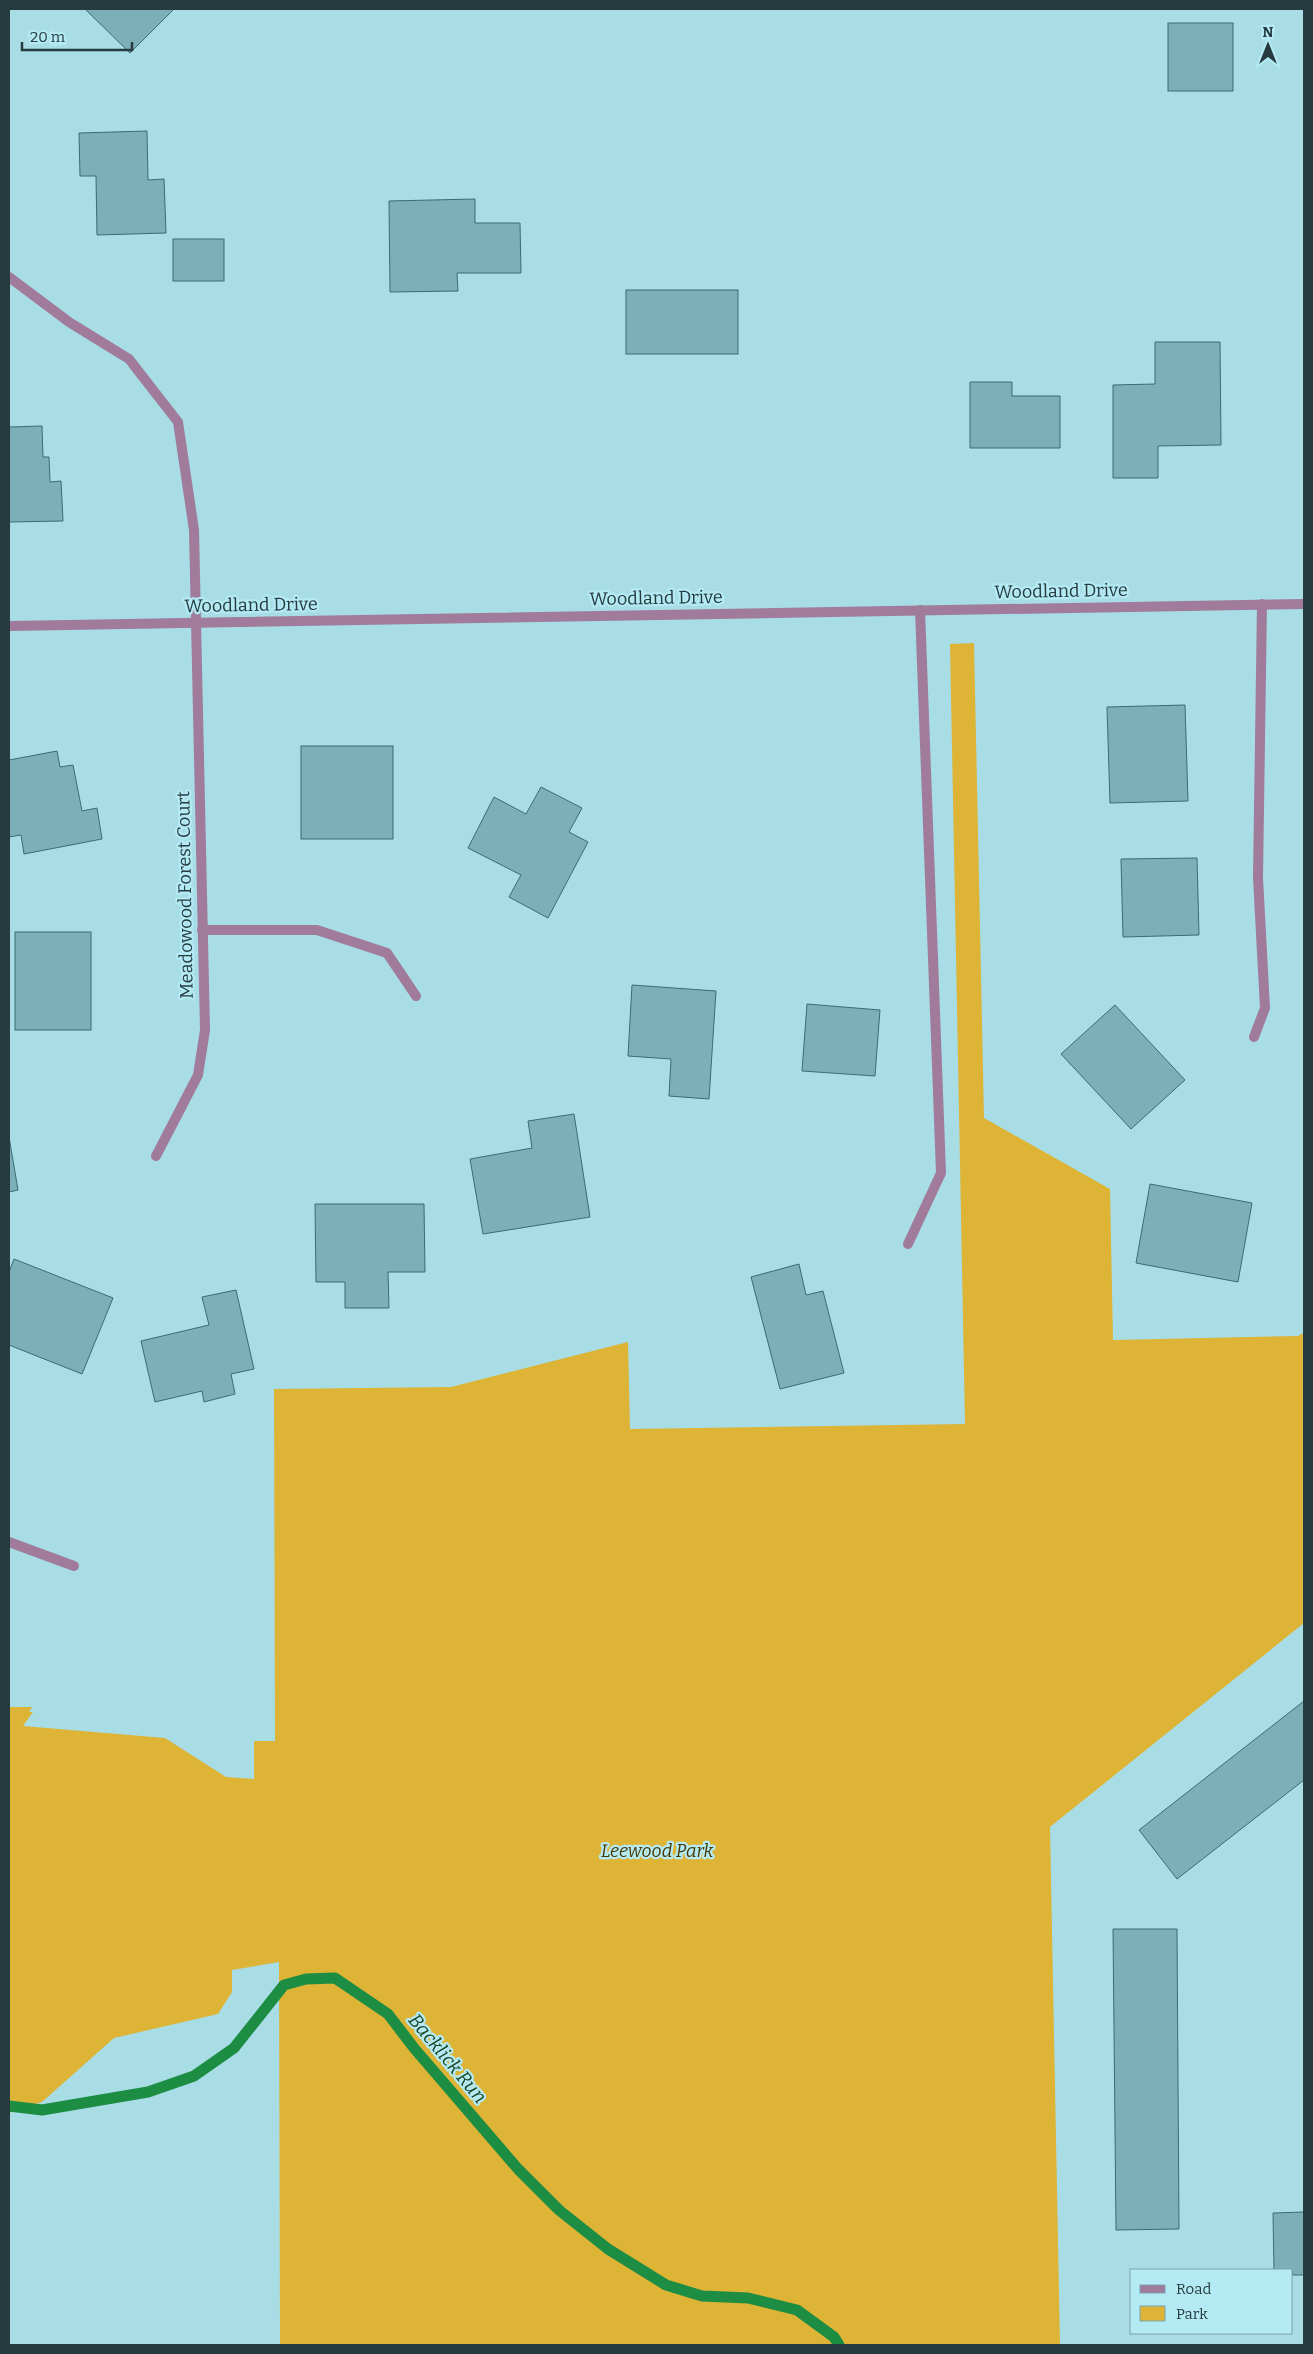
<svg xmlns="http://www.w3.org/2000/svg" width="1313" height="2354" font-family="Bitter,serif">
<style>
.green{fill:#ddb436}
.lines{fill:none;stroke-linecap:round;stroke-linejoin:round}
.stream{stroke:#1e8d44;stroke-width:11}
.building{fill:#7cb0b9;stroke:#396c75}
.lane{stroke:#a07b9c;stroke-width:10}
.street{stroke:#a07b9c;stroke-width:10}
.labels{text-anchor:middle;stroke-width:4.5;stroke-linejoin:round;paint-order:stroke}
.street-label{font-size:18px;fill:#263b3f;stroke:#b4eaf4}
.park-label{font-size:18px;font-style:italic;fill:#483701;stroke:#b4eaf4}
.water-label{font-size:19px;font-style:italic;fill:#1b4425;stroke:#b4eaf4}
</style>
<rect width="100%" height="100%" fill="#a8dde6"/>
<!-- green -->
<polygon class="green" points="974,643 984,1118 1110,1189 1113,1340 1298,1336 1304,1333 1304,1623 1050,1827 1060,2345 280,2345 279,1962 232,1970 232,1992 218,2014 114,2038 42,2102 9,2113 9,1707 32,1707 29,1712 33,1712 23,1726 165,1738 226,1777 254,1779 254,1741 275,1741 274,1389 451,1387 628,1342 630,1429 965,1424 950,644"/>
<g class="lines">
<!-- stream -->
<polyline class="stream" points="9,2106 42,2110 148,2092 194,2076 234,2048 284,1985 306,1979 335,1978 388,2014 414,2048 518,2169 559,2210 608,2249 666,2285 702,2296 748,2298 797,2310 834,2337 839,2345"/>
</g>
<!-- building -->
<g class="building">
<polygon points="85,9 174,9 130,53"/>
<rect x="1168" y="23" width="65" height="68"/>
<polygon points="147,131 148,180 164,179 166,233 97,235 96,176 80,176 79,133"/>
<polygon points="475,199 475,223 520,223 521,273 457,273 458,291 390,292 389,201"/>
<rect x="173" y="239" width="51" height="42"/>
<rect x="626" y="290" width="112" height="64"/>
<polygon points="1155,342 1220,342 1221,445 1158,446 1158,478 1113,478 1113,385 1155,384"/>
<polygon points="970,382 1012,382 1012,396 1060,396 1060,448 970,448"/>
<polygon points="42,426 43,457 49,457 50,482 61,481 63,521 9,522 9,427"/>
<polygon points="1185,705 1188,801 1110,803 1107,707"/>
<rect x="301" y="746" width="92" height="93"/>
<polygon points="57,751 60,767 73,765 82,811 97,808 102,839 24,854 21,835 9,837 9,760"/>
<polygon points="541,787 582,808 569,832 588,842 548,918 509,897 521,875 468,848 494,797 526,814"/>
<polygon points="1197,858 1199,935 1123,937 1121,859"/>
<rect x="15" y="932" width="76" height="98"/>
<polygon points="632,985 716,991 709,1099 669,1096 671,1059 628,1056"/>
<polygon points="807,1004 880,1010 875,1076 802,1071"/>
<polygon points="1115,1005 1185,1080 1131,1129 1061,1054"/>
<polygon points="574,1114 590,1217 483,1234 470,1159 532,1148 528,1121"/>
<polygon points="9,1137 18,1190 9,1192"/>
<polygon points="1150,1184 1252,1203 1238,1282 1136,1263"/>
<polygon points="315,1204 424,1204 425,1272 388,1272 389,1308 345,1308 345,1282 316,1282"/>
<polygon points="14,1259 113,1298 82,1374 9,1345 9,1272"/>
<polygon points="799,1264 806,1295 823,1291 844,1373 780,1389 751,1277"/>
<polygon points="236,1290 254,1369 231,1374 235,1394 204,1402 202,1391 155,1402 141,1341 209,1325 202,1297"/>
<polygon points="1304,1701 1304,1780 1177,1879 1139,1830"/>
<polygon points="1113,1929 1177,1929 1179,2229 1116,2230"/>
<polygon points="1304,2212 1304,2275 1292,2275 1292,2270 1274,2270 1273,2213"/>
</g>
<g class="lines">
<!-- lane -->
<g class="lane">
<polyline points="1254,1037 1265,1008 1258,878 1262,604"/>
<polyline points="908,1244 941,1173 920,610"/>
<polyline points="9,1542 74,1566"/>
</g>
<!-- street -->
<g class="street">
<polyline points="9,277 69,322 129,359 178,422 194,530 205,1030 198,1075 156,1156"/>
<polyline points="9,626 1304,604"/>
<polyline points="202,930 317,930 387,953 416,996"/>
</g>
</g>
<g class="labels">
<!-- street labels -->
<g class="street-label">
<text transform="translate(1061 591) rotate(-1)" y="6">Woodland Drive</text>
<text transform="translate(656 598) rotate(-1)" y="6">Woodland Drive</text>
<text transform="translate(251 605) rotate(-1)" y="6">Woodland Drive</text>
<text transform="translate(185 895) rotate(-91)" y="6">Meadowood Forest Court</text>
</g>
<!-- park labels -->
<g class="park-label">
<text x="657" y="1857">Leewood Park</text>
</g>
<!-- water labels -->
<g class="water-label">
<text transform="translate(448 2058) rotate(50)" y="7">Backlick Run</text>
</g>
</g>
<!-- border -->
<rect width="1313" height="2354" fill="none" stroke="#263b3f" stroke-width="20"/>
<!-- legend -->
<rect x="1130" y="2269" width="162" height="65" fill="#b4eaf4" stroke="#7ba4ac"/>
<rect x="1140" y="2285" width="25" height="8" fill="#a07b9c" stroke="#7ba4ac"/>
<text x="1176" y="2294" font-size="15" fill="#263b3f">Road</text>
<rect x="1140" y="2306" width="25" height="15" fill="#ddb436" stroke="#7ba4ac"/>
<text x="1176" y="2319" font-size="15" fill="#263b3f">Park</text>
<!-- north arrow -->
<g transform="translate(1268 45)" stroke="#b4eaf4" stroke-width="4" paint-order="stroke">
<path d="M0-4L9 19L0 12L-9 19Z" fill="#263b3f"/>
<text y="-8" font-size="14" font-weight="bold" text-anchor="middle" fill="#263b3f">N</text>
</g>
<!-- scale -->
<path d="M22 42v8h110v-8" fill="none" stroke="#263b3f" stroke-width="2.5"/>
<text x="30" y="42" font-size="15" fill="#263b3f" stroke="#b4eaf4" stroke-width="4" paint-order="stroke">20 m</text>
</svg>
